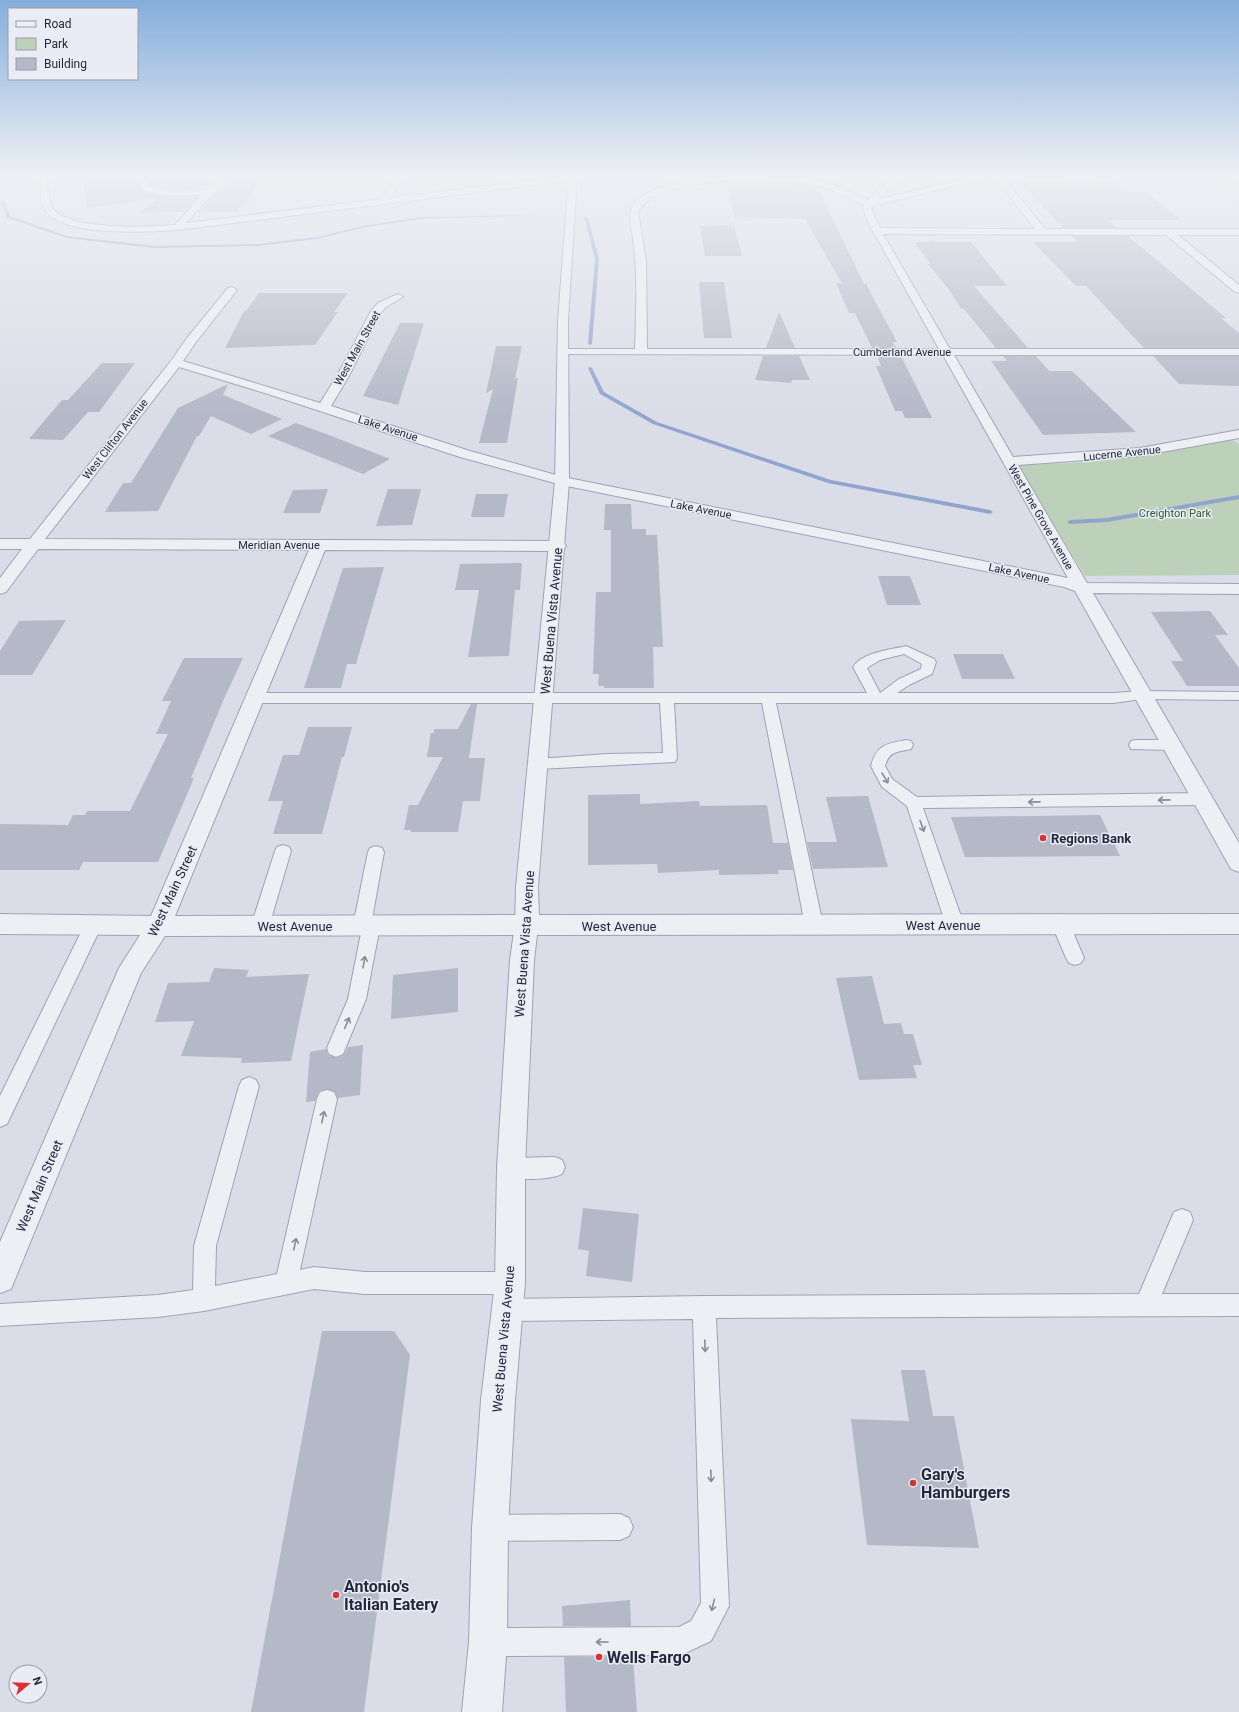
<svg xmlns="http://www.w3.org/2000/svg" width="1239" height="1712" font-family="Roboto,sans-serif">
<style>
.green{fill:#bdd1ba}
.lines{fill:none;stroke-linecap:round;stroke-linejoin:round}
.stream{fill:#91a4cb;fill-rule:evenodd}
.building{fill:#b4b8c7}
.service-casing{stroke:#9fa3b1;stroke-width:2}
.minor-casing{stroke:#9fa3b1;stroke-width:2}
.tertiary-casing{stroke:#9fa3b1;stroke-width:2}
.service{fill:#edeff5;fill-rule:evenodd}
.minor{fill:#edeff5;fill-rule:evenodd}
.tertiary{fill:#edeff5;fill-rule:evenodd}
.oneway{stroke:#888c99}
.poi-dot{fill:#da3131;stroke:#e9ecf4;stroke-width:1.5}
.labels{text-anchor:middle;stroke-width:3;stroke-linejoin:round;paint-order:stroke}
.far-street-label{font-size:11px;fill:#23293d;stroke:#e9ecf4}
.far-park-label{font-size:11px;fill:#315a2f;stroke:#e9ecf4}
.street-label{font-size:13px;fill:#23293d;stroke:#e9ecf4}
.poi-label{font-size:13px;font-weight:bold;fill:#23293d;stroke:#e9ecf4;text-anchor:start}
.near-poi-label{font-size:16px;font-weight:bold;fill:#23293d;stroke:#e9ecf4;text-anchor:start}
</style>
<rect width="100%" height="100%" fill="#dadde7"/>
<!-- green -->
<polygon class="green" points="1232,440 1239,444 1239,575 1085,576 1018,465 1072,463 1136,457"/>
<g class="lines">
<!-- stream -->
<g class="stream">
<polygon points="8,176 11,176 0,190 0,187"/>
<polygon points="2,200 4,201 10,216 67,236 155,246 258,244 317,237 361,226 422,217 537,215 422,219 361,228 317,239 258,246 155,248 66,238 7,218 0,201"/>
<polygon points="586,216 588,217 599,259 592,344 590,345 588,344 595,259 584,217"/>
<polygon points="590,367 592,368 604,392 657,422 831,480 990,510 993,512 990,514 828,483 653,424 600,394 588,368"/>
<polygon points="1239,495 1239,499 1107,522 1070,524 1067,522 1070,520 1107,518"/>
</g>
</g>
<!-- building -->
<g class="building">
<polygon points="82,176 134,176 143,192 170,198 199,197 184,212 140,213 158,198 87,208"/>
<polygon points="145,176 206,176 206,179 218,179 207,189 178,190 150,186"/>
<polygon points="231,179 263,179 237,212 198,212"/>
<polygon points="1084,181 1114,182 1127,192 1146,192 1181,220 1109,220 1118,228 1063,228 1020,182"/>
<polygon points="727,182 779,182 818,188 864,284 866,284 897,342 893,342 896,348 872,348 855,313 849,313 836,283 842,284 805,219 734,217"/>
<polygon points="734,225 742,256 705,256 700,226"/>
<polygon points="1072,236 1128,236 1226,318 1221,318 1239,333 1239,348 1144,348 1086,286 1076,286 1033,242 1077,242"/>
<polygon points="933,239 935,242 971,242 1007,286 974,286 1028,348 996,348 964,309 961,309 950,291 928,264 930,263 914,242 930,242"/>
<polygon points="699,282 724,282 732,338 704,338"/>
<polygon points="259,293 348,293 334,312 338,312 315,345 225,348 244,311 246,311"/>
<polygon points="779,312 795,348 766,348"/>
<polygon points="400,323 424,323 398,405 363,396"/>
<polygon points="496,346 522,346 515,378 518,378 507,443 479,443 493,389 486,393"/>
<polygon points="763,356 799,356 810,380 792,380 791,383 755,380"/>
<polygon points="877,356 901,356 932,418 905,418 902,411 895,411 876,366 881,366"/>
<polygon points="1003,356 1036,356 1049,371 1072,371 1136,432 1043,435 991,361 1007,361"/>
<polygon points="1153,356 1239,356 1239,386 1179,384"/>
<polygon points="102,363 135,363 99,412 88,412 63,440 29,439 62,400 68,400"/>
<polygon points="228,384 223,395 282,419 251,434 211,416 199,436 197,436 158,511 105,512 123,483 131,483 178,408"/>
<polygon points="296,423 329,435 390,459 363,474 268,436"/>
<polygon points="328,489 320,513 283,513 293,490"/>
<polygon points="388,489 421,489 412,525 376,526"/>
<polygon points="476,494 508,494 504,517 471,517"/>
<polygon points="605,504 631,504 632,529 646,529 646,535 657,535 663,647 653,647 654,688 604,688 604,686 598,686 599,674 593,674 596,592 611,592 611,530 604,530"/>
<polygon points="522,563 520,590 515,590 509,656 468,657 479,590 455,590 460,564"/>
<polygon points="384,567 356,664 347,664 341,688 304,688 343,568"/>
<polygon points="878,576 910,576 921,605 887,605"/>
<polygon points="1210,611 1228,635 1215,635 1239,668 1239,686 1187,686 1171,661 1183,661 1151,612"/>
<polygon points="66,620 32,675 0,675 0,651 19,621"/>
<polygon points="953,654 1003,654 1015,679 962,679"/>
<polygon points="184,658 243,658 223,701 191,778 194,778 158,862 83,862 79,870 0,870 0,824 68,825 73,815 85,815 87,811 130,811 168,734 156,734 171,701 162,701"/>
<polygon points="471,704 477,704 469,758 485,758 480,801 463,801 458,832 411,832 411,830 404,830 409,805 418,805 443,757 427,757 431,733 434,733 434,729 458,729"/>
<polygon points="308,727 352,727 344,757 342,757 322,834 273,834 283,801 268,801 283,755 299,755"/>
<polygon points="640,794 640,804 699,801 700,806 767,805 773,843 788,843 793,870 778,870 779,874 719,875 719,870 658,873 657,864 588,865 588,795"/>
<polygon points="868,796 888,867 813,869 807,842 837,842 826,797"/>
<polygon points="1100,815 1120,856 965,857 951,817"/>
<polygon points="214,968 249,970 246,977 309,974 291,1061 241,1063 242,1058 181,1056 194,1021 155,1022 168,983 209,982"/>
<polygon points="458,968 458,1012 391,1019 393,975"/>
<polygon points="872,976 884,1024 901,1023 904,1034 913,1034 922,1065 913,1065 917,1078 859,1080 836,978"/>
<polygon points="363,1045 360,1095 338,1098 334,1091 327,1089 319,1091 315,1101 306,1102 310,1052 326,1049 328,1055 337,1058 344,1055 348,1047"/>
<polygon points="583,1208 639,1214 632,1282 586,1276 589,1251 578,1249"/>
<polygon points="322,1331 394,1331 410,1355 364,1712 251,1712"/>
<polygon points="901,1370 925,1370 933,1416 954,1416 979,1548 867,1545 851,1419 909,1421"/>
<polygon points="630,1600 631,1626 563,1626 562,1606"/>
<polygon points="564,1657 633,1657 637,1712 566,1712"/>
</g>
<g class="lines">
<!-- service casing -->
<g class="service-casing">
<g id="service">
<path d="M906,646L934,659L936,662L932,674L909,685L897,693H1113L1142,691L1239,692V700L1142,699L1113,703H776L823,925L820,930L814,932L808,930L805,925L762,703H674L677,758L675,762L538,769L533,768L531,764L533,760L538,759L607,754L663,753L660,703H255L250,701L248,698L250,695L255,693H867L853,667C863,652 890,650 906,646ZM904,654L922,664L921,669L899,679L880,693L867,668L880,660Z"/>
<path d="M906,740L911,741L913,745L911,749C898,752 889,751 885,766L892,779L917,797L1203,793L1208,795L1211,799L1208,803L1203,805L923,808L964,925L961,930L955,932L949,930L946,925L907,806L882,787L871,766C877,744 886,744 906,740Z"/>
<polygon points="1136,740 1171,740 1176,741 1178,745 1176,749 1171,750 1131,749 1129,745 1131,741"/>
<polygon points="283,845 289,847 291,851 269,926 266,931 260,933 254,931 251,926 275,851 277,847"/>
<polygon points="376,846 382,848 384,852 372,919 377,921 380,926 366,999 343,1054 336,1057 329,1054 327,1048 348,999 361,933 356,931 353,926 368,852 370,848"/>
<polygon points="93,918 99,920 102,925 7,1124 0,1127 0,1096 87,920"/>
<polygon points="1061,918 1067,920 1070,925 1084,958 1081,963 1075,965 1069,963 1066,958 1052,925 1055,920"/>
<polygon points="249,1077 256,1080 259,1086 216,1246 215,1286 277,1274 317,1099 320,1092 327,1090 334,1092 337,1099 300,1270 314,1267 365,1272 510,1272 518,1275 521,1283 518,1291 510,1294 365,1294 314,1289 204,1311 158,1317 0,1326 0,1304 158,1295 193,1290 194,1246 239,1086 242,1080"/>
<path d="M555,1157L562,1160L565,1167L562,1174C549,1180 517,1181 504,1175L501,1168L504,1161L511,1158Z"/>
<polygon points="1182,1209 1190,1212 1193,1220 1162,1294 1239,1294 1239,1316 716,1318 729,1606 711,1641 681,1655 488,1656 478,1652 474,1642 478,1632 488,1628 679,1627 691,1621 701,1603 693,1319 508,1321 500,1318 497,1310 500,1302 508,1299 704,1296 1139,1294 1174,1212"/>
<polygon points="620,1514 629,1518 633,1527 629,1536 620,1540 490,1541 481,1537 477,1528 481,1519 490,1515"/>
</g>
</g>
<!-- minor casing -->
<g class="minor-casing">
<g id="minor">
<path d="M41,176H49C49,186 47,201 53,209C71,231 149,227 175,225L202,195L170,196L143,191L135,176H143L149,187L178,191L208,190L223,176H232L205,202L186,223L381,199L395,176H403L390,198L567,176H576L577,178L573,180L178,230C149,232 66,237 47,212C39,202 41,188 41,176Z"/>
<path d="M726,176C760,176 798,173 831,184C843,188 856,195 868,200L893,176H902L879,199L978,176H994L872,206L871,208L880,228L1035,229L994,176H1002L1045,229H1239V235H1178L1239,285V293L1235,292L1166,235L883,234L950,349H1239V355H954L1013,457L1140,448L1239,430V438L1140,456L1018,465L1087,583L1239,584V594L1093,593L1239,843V872L1231,869L1075,591L1064,587L562,485L460,457L268,394L179,367L45,539L558,541L564,543L566,546L564,549L558,551L325,550L175,916L527,915L535,918L539,925L535,932L527,935L165,936L141,973L11,1289L0,1293V1242L119,968L140,935L0,934V914L151,916L309,550L38,549L6,592L0,594V578L22,549H0V539H30L171,361L187,338L228,288L232,287L237,290L196,342L183,361L320,403L337,376L371,311L378,303L398,294L403,297L386,307L380,314L349,376L331,406L470,451L563,477L1068,578L943,355L560,354L558,352L560,350L564,349H635C636,312 638,275 633,239C632,228 627,213 634,204C649,183 702,179 726,176ZM733,180C763,180 795,180 825,188C838,192 851,199 864,205L863,208L868,222L939,349H647L646,261L638,212C652,185 706,183 733,180Z"/>
<polygon points="1217,176 1239,176 1239,179 1221,178"/>
</g>
</g>
<!-- tertiary casing -->
<g class="tertiary-casing">
<polygon id="tertiary" points="569,176 577,176 568,320 569,481 538,887 539,915 1239,914 1239,934 537,935 534,960 525,1168 525,1283 515,1400 508,1528 507,1642 502,1712 462,1712 469,1642 472,1528 481,1400 495,1283 497,1168 510,960 515,925 516,887 555,481 558,320"/>
</g>
<!-- service -->
<use href="#service" class="service"/>
<!-- minor -->
<use href="#minor" class="minor"/>
<!-- tertiary -->
<use href="#tertiary" class="tertiary"/>
</g>
<!-- one-way arrows -->
<defs><path id="oneway-shaft" d="M-6 0H5M1.5-3L5.5 0L1.5 3" fill="none" stroke-width="1.6" stroke-linecap="round" stroke-linejoin="round"/></defs>
<g class="oneway">
<use href="#oneway-shaft" transform="translate(885 778) rotate(59)"/>
<use href="#oneway-shaft" transform="translate(1164 800) rotate(179)"/>
<use href="#oneway-shaft" transform="translate(1034 802) rotate(179)"/>
<use href="#oneway-shaft" transform="translate(922 826) rotate(71)"/>
<use href="#oneway-shaft" transform="translate(364 962) rotate(-80)"/>
<use href="#oneway-shaft" transform="translate(347 1023) rotate(-67)"/>
<use href="#oneway-shaft" transform="translate(323 1117) rotate(-78)"/>
<use href="#oneway-shaft" transform="translate(295 1244) rotate(-78)"/>
<use href="#oneway-shaft" transform="translate(705 1346) rotate(88)"/>
<use href="#oneway-shaft" transform="translate(711 1476) rotate(88)"/>
<use href="#oneway-shaft" transform="translate(713 1605) rotate(104)"/>
<use href="#oneway-shaft" transform="translate(602 1642) rotate(180)"/>
</g>
<!-- sky -->
<linearGradient id="sky" x2="0" y2="1"><stop stop-color="#85aedc"/><stop offset="0.42" stop-color="#eef0f4"/><stop offset="1" stop-color="#eef0f4" stop-opacity="0"/></linearGradient>
<rect width="1239" height="416" fill="url(#sky)"/>
<!-- markers -->
<g class="poi-dot">
<circle cx="1043" cy="838" r="4"/>
<circle cx="913" cy="1483" r="4"/>
<circle cx="336" cy="1595" r="4"/>
<circle cx="599" cy="1657" r="4"/>
</g>
<g class="labels">
<!-- far-street labels -->
<g class="far-street-label">
<text transform="translate(357 348) rotate(-61)" y="4">West Main Street</text>
<text x="902" y="356">Cumberland Avenue</text>
<text transform="translate(388 428) rotate(18)" y="4">Lake Avenue</text>
<text transform="translate(115 439) rotate(-52)" y="4">West Clifton Avenue</text>
<text transform="translate(1122 453) rotate(-6)" y="4">Lucerne Avenue</text>
<text transform="translate(701 509) rotate(11)" y="4">Lake Avenue</text>
<text transform="translate(1041 517) rotate(60)" y="4">West Pine Grove Avenue</text>
<text x="279" y="549">Meridian Avenue</text>
<text transform="translate(1019 573) rotate(12)" y="4">Lake Avenue</text>
</g>
<!-- far-park labels -->
<g class="far-park-label">
<text x="1175" y="517">Creighton Park</text>
</g>
<!-- street labels -->
<g class="street-label">
<text transform="translate(551 621) rotate(-85)" y="5">West Buena Vista Avenue</text>
<text transform="translate(172 891) rotate(-65)" y="5">West Main Street</text>
<text x="943" y="930">West Avenue</text>
<text x="295" y="931">West Avenue</text>
<text x="619" y="931">West Avenue</text>
<text transform="translate(524 944) rotate(-86)" y="5">West Buena Vista Avenue</text>
<text transform="translate(39 1186) rotate(-67)" y="5">West Main Street</text>
<text transform="translate(503 1339) rotate(-85)" y="5">West Buena Vista Avenue</text>
</g>
<!-- poi labels -->
<g class="poi-label">
<text x="1051" y="843">Regions Bank</text>
</g>
<!-- near-poi labels -->
<g class="near-poi-label">
<text x="921" y="1480">Gary's<tspan x="921" dy="18">Hamburgers</tspan></text>
<text x="344" y="1592">Antonio's<tspan x="344" dy="18">Italian Eatery</tspan></text>
<text x="607" y="1663">Wells Fargo</text>
</g>
</g>
<!-- legend -->
<rect x="8" y="8" width="130" height="72" fill="#e9ecf4" stroke="#9a9eab"/>
<rect x="16" y="21" width="20" height="6" fill="#edeff5" stroke="#9a9eab"/>
<text x="44" y="28" font-size="12" fill="#23293d">Road</text>
<rect x="16" y="38" width="20" height="12" fill="#bdd1ba" stroke="#9a9eab"/>
<text x="44" y="48" font-size="12" fill="#23293d">Park</text>
<rect x="16" y="58" width="20" height="12" fill="#b4b8c7" stroke="#9a9eab"/>
<text x="44" y="68" font-size="12" fill="#23293d">Building</text>
<!-- north arrow -->
<g transform="translate(28 1684) rotate(71)"><circle r="19" fill="#e9ecf4" stroke="#9a9eab"/>
<path d="M0-3L7 15L0 10L-7 15Z" fill="#da3131"/>
<text y="-6" font-size="11" font-weight="bold" text-anchor="middle" fill="#23293d">N</text>
</g>
</svg>
